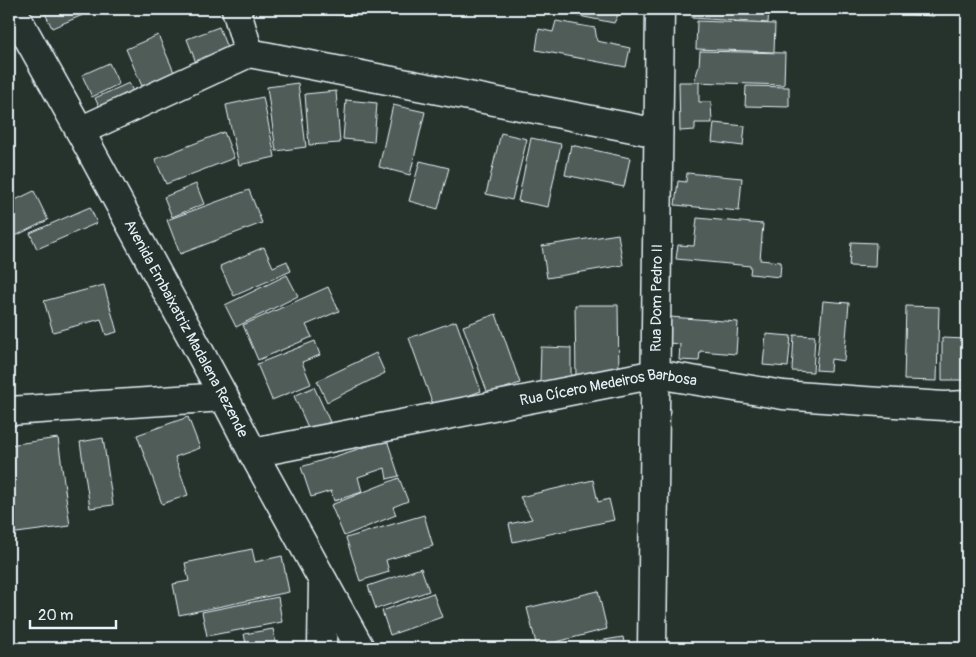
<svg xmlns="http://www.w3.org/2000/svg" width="976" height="657" font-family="Pangolin,sans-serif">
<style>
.building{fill:#505c59;stroke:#e8f1f8}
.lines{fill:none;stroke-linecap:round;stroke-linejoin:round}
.minor-casing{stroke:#e8f1f8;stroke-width:31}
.minor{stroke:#26332d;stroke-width:28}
.labels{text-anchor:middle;stroke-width:4.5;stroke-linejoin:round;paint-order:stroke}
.street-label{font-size:15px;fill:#e8f1f8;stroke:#26332d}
</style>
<rect width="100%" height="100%" fill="#26332d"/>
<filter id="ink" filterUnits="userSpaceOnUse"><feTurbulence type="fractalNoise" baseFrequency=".02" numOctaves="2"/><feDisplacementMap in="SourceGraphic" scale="10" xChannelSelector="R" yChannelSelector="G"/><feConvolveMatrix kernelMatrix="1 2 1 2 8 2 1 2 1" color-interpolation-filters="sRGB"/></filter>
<g filter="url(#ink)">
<!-- building -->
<g class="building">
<polygon points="43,9 97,9 52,28"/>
<polygon points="286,9 380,9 379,16 286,13"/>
<polygon points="544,9 621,9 614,23"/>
<polygon points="693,9 769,9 768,23 692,18"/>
<polygon points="904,9 934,9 934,16 903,14"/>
<polygon points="556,21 595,28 597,41 630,48 626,67 536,50 539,29 553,32"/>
<polygon points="697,21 775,24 774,52 696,49"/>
<polygon points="219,27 230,56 198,68 187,39"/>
<polygon points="158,35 177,79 145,93 126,49"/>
<polygon points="700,51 785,53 784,85 694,82 699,66"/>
<polygon points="109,63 119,84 92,97 82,75"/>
<polygon points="679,82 699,82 699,102 711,102 712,123 695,123 695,130 680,131"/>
<polygon points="129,83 135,96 101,111 95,98"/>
<polygon points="298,83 306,147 276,151 267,87"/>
<polygon points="746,86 789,87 789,107 745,106"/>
<polygon points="336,91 340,143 309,145 305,94"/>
<polygon points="263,97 275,157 239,165 226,105"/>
<polygon points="346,100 377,103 374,142 343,139"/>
<polygon points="393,105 425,112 410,175 379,167"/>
<polygon points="714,123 745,126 743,146 712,142"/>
<polygon points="224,132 234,158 166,184 155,159"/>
<polygon points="501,133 527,139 512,200 486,194"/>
<polygon points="531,138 561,144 548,207 518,201"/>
<polygon points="571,145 630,158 624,187 565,175"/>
<polygon points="420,161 449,168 438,209 409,201"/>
<polygon points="687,173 742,178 739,211 675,205 678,181 686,182"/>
<polygon points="196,184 204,204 172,217 164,197"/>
<polygon points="249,190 262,223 180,254 167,220"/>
<polygon points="34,191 48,220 9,239 9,203"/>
<polygon points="90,207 97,223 37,249 30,233"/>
<polygon points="697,218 763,224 760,260 781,262 780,277 750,274 751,266 676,259 678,245 694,246"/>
<polygon points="618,234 623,265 547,278 542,246"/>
<polygon points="851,242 876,243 875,267 849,266"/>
<polygon points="264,247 273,267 287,261 291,271 234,296 220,266"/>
<polygon points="287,275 298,296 236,327 225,305"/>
<polygon points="104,285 117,332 106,335 101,319 53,332 44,301"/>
<polygon points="328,287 339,311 306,325 312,337 258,360 243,325"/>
<polygon points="823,301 849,303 844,361 831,359 830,371 816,370"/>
<polygon points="575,305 618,305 619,377 576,378"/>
<polygon points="906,306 939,307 937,381 904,380"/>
<polygon points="496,314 520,383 488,394 463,326"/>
<polygon points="670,317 738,322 736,354 700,351 699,361 679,360 680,344 668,343"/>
<polygon points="456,321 481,391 434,408 409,338"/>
<polygon points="766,334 791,336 788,367 763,365"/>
<polygon points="794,335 815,336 813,372 792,371"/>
<polygon points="942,338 967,339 967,380 942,380"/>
<polygon points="315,341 320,355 302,362 311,384 272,400 257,364"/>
<polygon points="541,347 571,348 571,383 540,382"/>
<polygon points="376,353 385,373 327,402 317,381"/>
<polygon points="314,387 330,422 310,432 294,396"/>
<polygon points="188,417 200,448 175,457 188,495 162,504 137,435"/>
<polygon points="58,438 70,526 9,534 9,445"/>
<polygon points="103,438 113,505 90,508 80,442"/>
<polygon points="387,440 399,476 387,479 385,468 358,477 362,492 334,501 331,491 311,497 301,467"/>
<polygon points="399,478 408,501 393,507 396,515 344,536 331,505"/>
<polygon points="593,480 598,502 609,499 614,520 513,542 509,524 532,519 520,497"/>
<polygon points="424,515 433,546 386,560 389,572 360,581 346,538"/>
<polygon points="252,549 255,562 282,556 289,592 179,615 173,584 189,581 185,563"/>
<polygon points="421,568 429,591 376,609 368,586"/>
<polygon points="598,591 607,629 537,647 527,608"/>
<polygon points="433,593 442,617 390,635 382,611"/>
<polygon points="278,597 282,622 207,636 202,612"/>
<polygon points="273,629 277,648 247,648 244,634"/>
<polygon points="623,637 625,648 556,648"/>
<polygon points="463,642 465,648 447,648"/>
</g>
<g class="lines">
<!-- minor casing -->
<g class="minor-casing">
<g id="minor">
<path id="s1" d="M12,9L80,131L224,397L253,453L360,648"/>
<polyline points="236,9 249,53"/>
<polyline points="80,131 249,53 658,133"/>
<polyline points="9,411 224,397"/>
<path id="s2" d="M253,453L656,374L783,395L864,401L944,406L967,405"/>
<polyline points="322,648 323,581"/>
<path id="s3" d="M652,648L660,9"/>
</g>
</g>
<!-- minor -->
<use href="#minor" class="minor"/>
</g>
</g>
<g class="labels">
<!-- street labels -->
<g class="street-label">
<text dy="5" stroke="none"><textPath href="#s3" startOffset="350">Rua Dom Pedro II</textPath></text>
<text dy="5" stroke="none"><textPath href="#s1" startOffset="364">Avenida Embaixatriz Madalena Rezende</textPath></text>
<text dy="5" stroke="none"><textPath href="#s2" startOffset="362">Rua Cícero Medeiros Barbosa</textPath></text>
</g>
</g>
<!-- margin -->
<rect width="976" height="657" fill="none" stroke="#26332d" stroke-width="30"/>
<rect x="15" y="15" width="946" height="627" fill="none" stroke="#e8f1f8" stroke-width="2" filter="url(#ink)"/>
<!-- scale -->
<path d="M30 620v8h86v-8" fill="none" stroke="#e8f1f8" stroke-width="2.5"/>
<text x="38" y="620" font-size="15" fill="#e8f1f8" stroke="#26332d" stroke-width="4" paint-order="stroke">20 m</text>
</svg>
